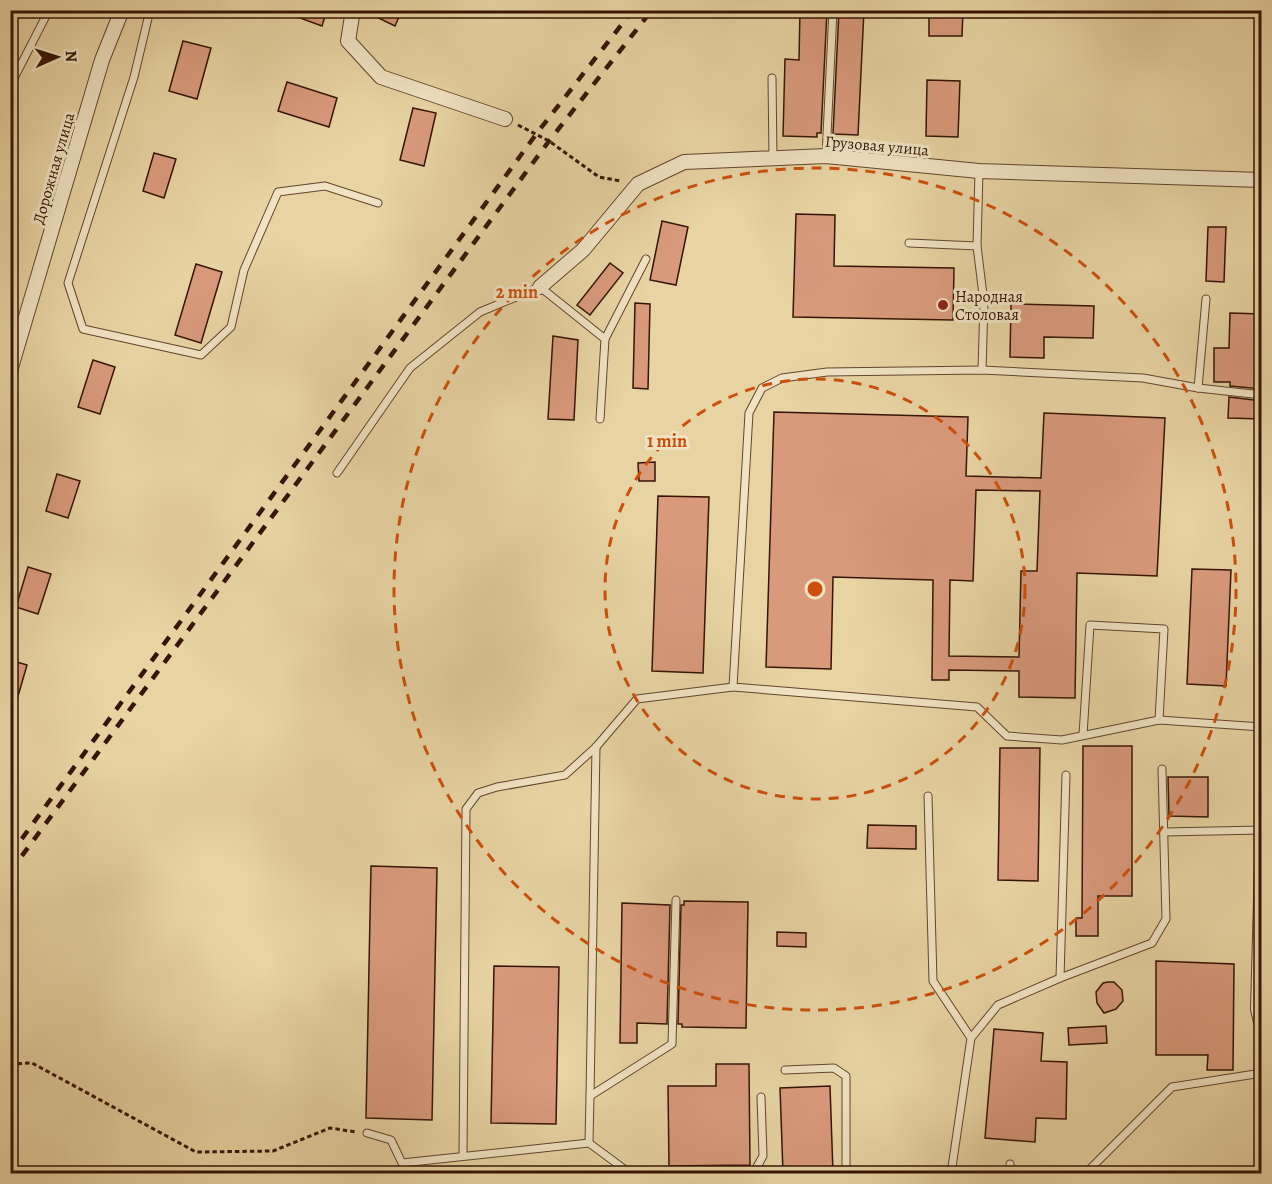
<svg xmlns="http://www.w3.org/2000/svg" width="1272" height="1184" font-family="Alegreya,serif">
<style>
.building{fill:#d99a7c;stroke:#351405;stroke-width:1.5;fill-rule:evenodd}
.lines{fill:none;stroke-linecap:round;stroke-linejoin:round}
.lane-casing{stroke:#62442c;stroke-width:9}
.street-casing{stroke:#62442c;stroke-width:16}
.path{stroke:#351405;stroke-width:3;stroke-dasharray:4.5 3;stroke-linecap:butt}
.lane{stroke:#f0e3c3;stroke-width:7}
.street{stroke:#f0e3c3;stroke-width:14}
.rail{stroke:#351405;stroke-width:4.5;stroke-dasharray:10 10;stroke-linecap:butt}
.ring{fill:none;stroke:#cd4f0b;stroke-width:3;stroke-dasharray:10 8}
.poi-dot{fill:#8f2418;stroke:#f0e3c3;stroke-width:2}
.labels{text-anchor:middle;stroke-width:6;stroke-linejoin:round;paint-order:stroke}
.street-label{font-size:16px;fill:#351405;stroke:#f0e3c3}
.poi-label{font-size:16px;fill:#351405;stroke:#f0e3c3;text-anchor:start}
.centre{fill:#cd4f0b;stroke:#f0e3c3;stroke-width:3}
.ring-label{font-size:18px;text-anchor:middle;font-weight:bold;fill:#cd4f0b;stroke:#f0e3c3;stroke-width:6;stroke-linejoin:round;paint-order:stroke}
</style>
<rect width="100%" height="100%" fill="#e8d4a3"/>
<filter id="stains"><feTurbulence type="fractalNoise" baseFrequency=".00333" numOctaves="4"/><feColorMatrix values="0 0 0 0 .2 0 0 0 0 .09 0 0 0 0 .02 0 0 0 .5 -.17"/></filter>
<radialGradient id="worn" r=".72"><stop offset=".6" stop-color="#630" stop-opacity="0"/><stop offset="1" stop-color="#630" stop-opacity=".3"/></radialGradient>
<!-- building -->
<g class="building">
<polygon points="285,10 327,10 322,26 284,12"/>
<polygon points="362,10 402,10 395,26"/>
<polygon points="800,10 827,10 821,133 817,133 817,137 783,136 785,59 799,60"/>
<polygon points="839,10 864,10 858,135 833,134"/>
<polygon points="929,10 963,10 962,36 929,36"/>
<polygon points="183,41 211,48 197,99 169,91"/>
<polygon points="927,80 960,81 958,137 926,136"/>
<polygon points="287,82 337,98 329,127 278,111"/>
<polygon points="413,108 436,113 424,166 400,160"/>
<polygon points="154,153 176,159 164,198 143,191"/>
<polygon points="796,214 835,215 834,266 954,268 953,320 793,317"/>
<polygon points="662,221 688,227 676,285 650,280"/>
<polygon points="1208,227 1226,227 1224,282 1206,281"/>
<polygon points="610,263 623,273 590,315 577,305"/>
<polygon points="196,264 222,272 201,343 175,335"/>
<polygon points="635,303 650,304 648,389 633,388"/>
<polygon points="1011,304 1094,306 1093,338 1044,337 1044,358 1010,357"/>
<polygon points="1230,313 1262,314 1262,389 1230,386 1230,382 1214,382 1214,348 1229,348"/>
<polygon points="553,336 578,340 574,420 548,419"/>
<polygon points="93,360 115,367 100,414 78,407"/>
<polygon points="1229,397 1262,401 1262,419 1228,418"/>
<path d="M774,412L968,417L966,476L1041,478L1044,413L1165,418L1157,576L1077,573L1075,698L1019,697V671L949,670V680H932L933,580L833,577L831,669L766,667ZM976,490L1040,491L1037,571H1021L1019,657L949,656L950,580L973,581Z"/>
<polygon points="655,462 655,481 639,481 638,463"/>
<polygon points="57,474 80,481 68,518 46,511"/>
<polygon points="658,496 709,497 703,673 652,671"/>
<polygon points="28,567 51,574 38,614 16,607"/>
<polygon points="1192,569 1231,570 1226,686 1187,684"/>
<polygon points="10,660 27,665 14,710 10,710"/>
<polygon points="1083,746 1132,746 1132,896 1098,896 1098,936 1076,936 1076,918 1082,918"/>
<polygon points="1000,748 1040,748 1038,881 998,880"/>
<polygon points="1168,777 1208,777 1208,817 1169,816"/>
<polygon points="868,825 916,826 916,849 867,848"/>
<polygon points="371,866 437,868 432,1120 366,1118"/>
<polygon points="684,901 748,902 746,1028 682,1027 682,1024 678,1024 681,905 684,905"/>
<polygon points="622,903 670,905 667,1024 637,1023 637,1043 620,1043"/>
<polygon points="777,932 806,933 806,947 777,946"/>
<polygon points="1156,961 1234,964 1233,1070 1207,1070 1208,1055 1156,1055"/>
<polygon points="494,966 559,967 556,1124 491,1123"/>
<polygon points="1108,982 1114,982 1122,990 1123,1001 1116,1009 1104,1013 1097,1003 1096,992 1103,983"/>
<polygon points="1106,1026 1107,1043 1069,1045 1068,1028"/>
<polygon points="994,1029 1043,1033 1041,1061 1067,1062 1066,1119 1036,1118 1035,1142 985,1138"/>
<polygon points="716,1064 749,1064 750,1165 669,1166 668,1086 716,1086"/>
<polygon points="830,1086 833,1173 783,1173 780,1088"/>
</g>
<g class="lines">
<!-- lane casing -->
<g class="lane-casing">
<g id="lane">
<polyline points="150,10 134,77 68,283 83,329 201,355 231,327 244,270 278,192 325,186 378,203"/>
<polyline points="772,78 773,159"/>
<polyline points="10,86 49,10"/>
<polyline points="826,156 833,10"/>
<polyline points="909,243 977,246 984,303 982,370"/>
<polyline points="977,246 979,171"/>
<polyline points="1198,388 1206,299"/>
<polyline points="1262,395 1198,388 1143,378 982,370 827,372 782,378 762,388 749,413 733,687 977,707 1007,736 1062,740 1159,720 1262,727"/>
<polyline points="600,419 605,339 646,259"/>
<polyline points="337,473 410,368 480,312 540,287 605,339"/>
<polyline points="1083,735 1090,625 1164,629 1159,720"/>
<polyline points="928,796 933,981 971,1038"/>
<polyline points="1164,832 1262,830"/>
<polyline points="1060,978 1066,775"/>
<polyline points="785,1070 834,1068 846,1076 846,1174"/>
<polyline points="1260,1073 1260,1174"/>
<polyline points="590,1096 596,747"/>
<polyline points="367,1133 391,1140 402,1163 589,1143 590,1096 672,1044 676,900"/>
<polyline points="589,1143 631,1174"/>
<polyline points="463,1156 466,809 478,793 497,787 565,775 596,747 637,699 733,687"/>
<polyline points="1010,1164 1010,1174"/>
<polyline points="753,1174 763,1156 761,1097"/>
<polyline points="951,1174 971,1038 998,1005 1060,978 1152,943 1166,919 1162,769"/>
<polyline points="1085,1174 1172,1087 1262,1073"/>
</g>
</g>
<!-- street casing -->
<g class="street-casing">
<g id="street">
<polyline points="353,10 348,41 381,77 505,119"/>
<polyline points="540,287 583,250 638,184 684,162 826,156 979,171 1262,180"/>
<polyline points="10,371 102,60 122,10"/>
<polyline points="1262,863 1258,1009 1262,1026"/>
</g>
</g>
<!-- path -->
<g class="path">
<polyline points="518,125 549,141 599,177 621,181"/>
<polyline points="10,1064 32,1063 196,1152 273,1151 330,1128 356,1132"/>
</g>
<!-- lane -->
<use href="#lane" class="lane"/>
<!-- street -->
<use href="#street" class="street"/>
<!-- rail -->
<g class="rail">
<polyline points="10,855 537,133 633,10"/>
<polyline points="10,872 549,141 652,10"/>
</g>
</g>
<!-- distance rings -->
<g class="ring">
<circle cx="815" cy="589" r="210"/>
<circle cx="815" cy="589" r="421"/>
</g>
<!-- markers -->
<circle class="poi-dot" cx="943" cy="305" r="6"/>
<g class="labels">
<!-- street labels -->
<g class="street-label">
<text transform="translate(877 145) rotate(5)" y="6">Грузовая улица</text>
<text transform="translate(53 168) rotate(-74)" y="6">Дорожная улица</text>
</g>
<!-- poi labels -->
<g class="poi-label">
<text x="955" y="302">Народная<tspan x="955" dy="18">Столовая</tspan></text>
</g>
</g>
<circle cx="815" cy="589" r="9" class="centre"/>
<g class="ring-label">
<text x="517" y="298">2 min</text>
<text x="667" y="447">1 min</text>
</g>
<!-- margin -->
<rect width="1272" height="1184" fill="none" stroke="#e8d4a3" stroke-width="36"/>
<rect x="12" y="12" width="1248" height="1160" fill="none" stroke="#351405" stroke-width="3"/>
<rect x="18" y="18" width="1236" height="1148" fill="none" stroke="#351405" stroke-width="1.5"/>
<!-- north arrow -->
<g transform="translate(57 57) rotate(87)" stroke="#f0e3c3" stroke-width="4.5" paint-order="stroke">
<path d="M0-4.5L10 22L0 15L-10 22Z" fill="#351405"/>
<text y="-9" font-size="16" font-weight="bold" text-anchor="middle" fill="#351405">N</text>
</g>
<rect width="100%" height="100%" filter="url(#stains)"/>
<rect width="100%" height="100%" fill="url(#worn)"/>
</svg>
